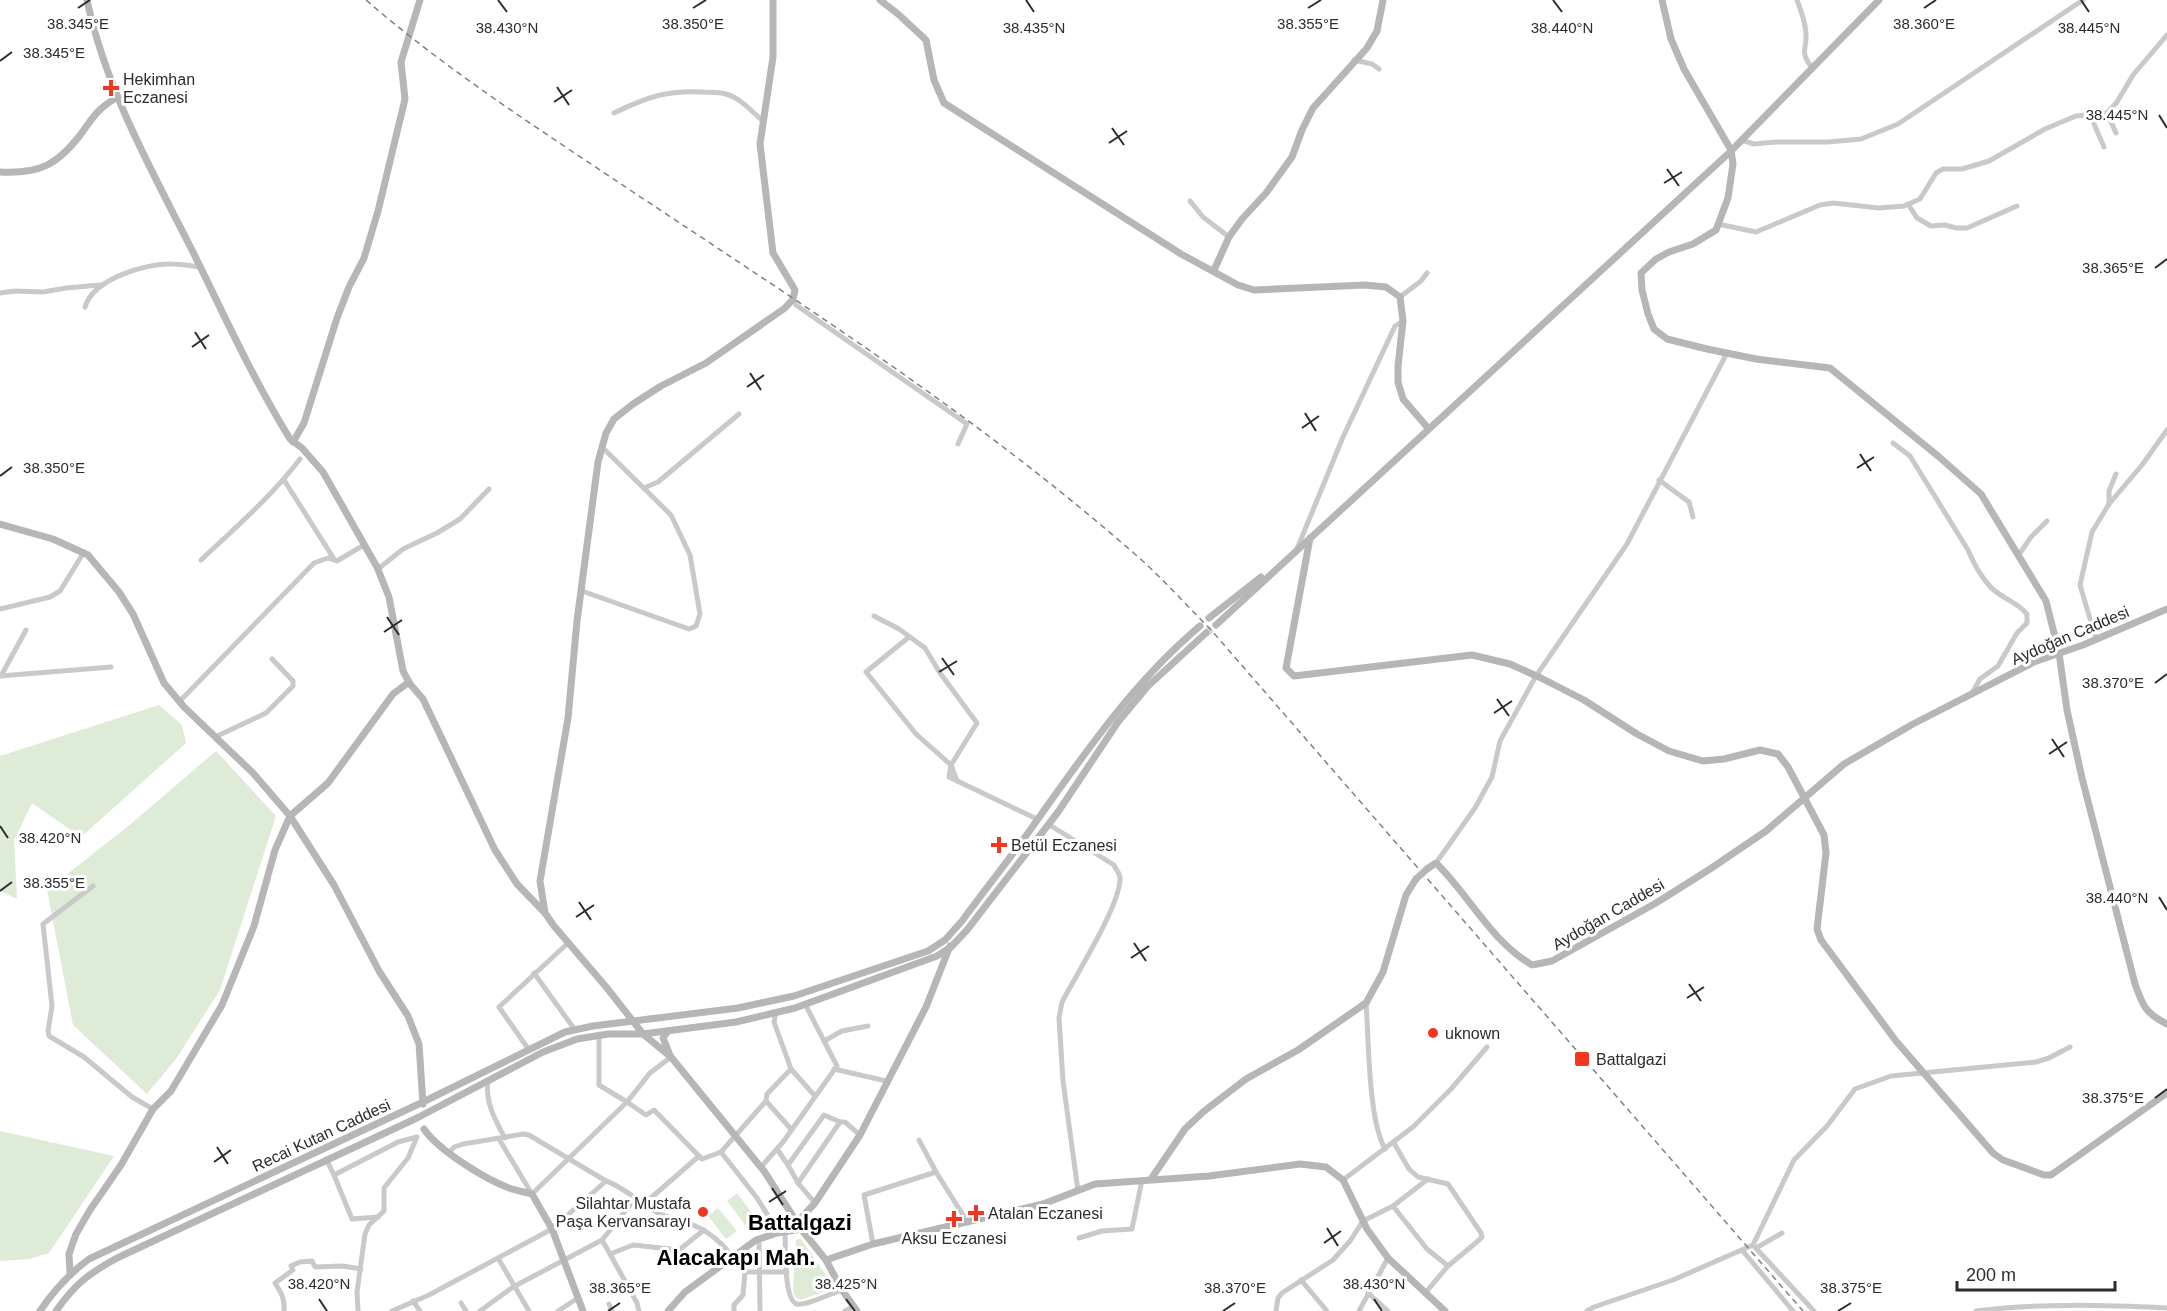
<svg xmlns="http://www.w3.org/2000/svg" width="2167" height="1311" font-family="Arial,sans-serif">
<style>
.green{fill:#deebd7}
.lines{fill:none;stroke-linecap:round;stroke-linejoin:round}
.secondary-tunnel{stroke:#d5d5d5;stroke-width:7;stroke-dasharray:7 3.5;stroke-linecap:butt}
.street{stroke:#c9c9c9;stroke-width:5}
.secondary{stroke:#b6b6b6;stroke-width:7}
.rail{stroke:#818181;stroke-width:1.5;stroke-dasharray:6 4.5;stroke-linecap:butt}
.secondary-bridge{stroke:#b6b6b6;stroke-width:7}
.ticks{fill:none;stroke:#2c2c2c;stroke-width:2}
.poi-dot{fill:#f3361e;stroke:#fff;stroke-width:2}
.labels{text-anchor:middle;stroke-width:6;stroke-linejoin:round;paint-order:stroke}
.poi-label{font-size:16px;fill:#2c2c2c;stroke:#fff;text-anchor:start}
.street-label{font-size:16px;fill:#2c2c2c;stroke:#fff}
.district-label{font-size:22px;font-weight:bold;fill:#000;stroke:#fff}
.ticks-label{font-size:15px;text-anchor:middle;fill:#2c2c2c;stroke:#fff;stroke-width:6;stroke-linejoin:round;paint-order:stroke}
</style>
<rect width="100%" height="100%" fill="#fff"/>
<!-- green -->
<g class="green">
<polygon points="159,705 182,725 186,743 81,837 32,803 14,840 17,899 0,891 0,756"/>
<polygon points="216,751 276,816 220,990 176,1059 147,1094 73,1025 47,890 132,823"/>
<polygon points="0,1131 114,1156 49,1253 30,1259 0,1261"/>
<polygon points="737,1193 755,1217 745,1225 727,1201"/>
<polygon points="718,1208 737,1231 726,1239 708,1216"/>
<polygon points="798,1239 801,1239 832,1284 829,1290 800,1300 795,1297 793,1290 796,1240"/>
</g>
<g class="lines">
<!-- secondary-tunnel -->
<polyline class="secondary-tunnel" points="1206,633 1216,625"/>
<!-- street -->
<g class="street">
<path d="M1797,0C1801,10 1805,22 1806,33C1807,51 1799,50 1812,68"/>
<polyline points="1354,60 1372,64 1379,69"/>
<path d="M614,113C647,97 667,90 703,92C711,92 719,92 726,94C741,98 752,112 763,121"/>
<polyline points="2107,113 2116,133"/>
<polyline points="2093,117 2094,124 2104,147"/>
<polyline points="1741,140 1754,144 1776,142 1828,142 1861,139 1898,124 2083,0"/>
<polyline points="1190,201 1203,217 1229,237"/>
<polyline points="1908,204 1917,218 1931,226 1945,225 1956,228 1967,228 2017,206"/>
<polyline points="1718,224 1756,232 1820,205 1833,203 1879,208 1904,206 1920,199 1936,173 1943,169 1962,169 1989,161 2045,129 2076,116 2086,115 2093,117 2107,113 2117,102 2133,75 2167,35"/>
<polyline points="0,293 15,291 43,292 66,288 100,285"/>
<polyline points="1400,297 1421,281 1427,273"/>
<polyline points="793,299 796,305 967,424 958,444"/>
<path d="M85,307C93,279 146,263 172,264C182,264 191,266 200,267"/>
<path d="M1893,443L1910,456L1968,550C1974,564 1983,581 1995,591C2006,600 2018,603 2027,614V623L2017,633L1998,666L1980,679L1972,693"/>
<polyline points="284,480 334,559"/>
<polyline points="1659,480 1689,502 1693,517"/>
<polyline points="644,488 658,482 739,414"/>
<polyline points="2109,504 2109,491 2116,474"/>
<polyline points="1297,549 1343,437 1395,326 1403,321"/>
<polyline points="2018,556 2031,537 2047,521"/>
<path d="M201,560C235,528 271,497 300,459"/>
<polyline points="378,569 403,549 437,533 460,519 489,489"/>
<polyline points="582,591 689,629 696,626 700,614 690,555 671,515 602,447"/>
<polyline points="0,609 50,597 60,591 84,552"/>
<polyline points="874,616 899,629 925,648 940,673 977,723 951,765 949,777 1037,819"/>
<polyline points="909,637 866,672 916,734 951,765 957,781"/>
<polyline points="2096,639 2080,585 2092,532 2109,504 2142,465 2167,430"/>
<polyline points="0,676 111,667"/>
<polyline points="1,676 26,630"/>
<polyline points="179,702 314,563 328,558 337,561 364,545"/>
<polyline points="215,737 266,713 293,686 293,681 272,659"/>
<path d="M1048,824L1114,865C1116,870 1120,873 1120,878C1121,904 1076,975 1062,1002L1059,1018L1063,1081L1078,1191"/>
<polyline points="1436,863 1475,808 1492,777 1500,741 1536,676 1627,544 1727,353"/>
<polyline points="93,886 43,924 52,1006 48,1031 49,1036 84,1057 132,1097 153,1109"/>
<polyline points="534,973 575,1030"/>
<path d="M1366,1003C1369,1042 1368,1118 1385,1149"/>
<polyline points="776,1012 774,1022 791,1069 815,1096"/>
<polyline points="824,1041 842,1031 868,1026"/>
<polyline points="529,1050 499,1007 568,943"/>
<polyline points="834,1069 886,1081"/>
<path d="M488,1082C485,1102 495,1120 505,1138"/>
<polyline points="766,1101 767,1094 791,1069"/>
<polyline points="840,1122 845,1122 860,1135"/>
<polyline points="499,1139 532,1194 627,1102 599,1085 599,1036"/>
<polyline points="919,1140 936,1172"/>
<polyline points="1394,1143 1409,1169 1418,1177 1448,1184 1481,1233 1482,1237 1478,1241 1448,1266 1426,1292"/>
<polyline points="777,1149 788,1165 824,1115 840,1122 798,1183 815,1203"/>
<polyline points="450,1152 454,1147 463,1144 523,1134 529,1135 606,1181"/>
<polyline points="721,1152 757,1198 767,1214"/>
<polyline points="699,1156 702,1159 721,1152 766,1101 791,1129"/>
<polyline points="326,1159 334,1175 398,1142 417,1137 408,1158 384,1188 384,1211 369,1225 365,1234 357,1292 358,1311"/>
<polyline points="788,1165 798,1183"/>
<polyline points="761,1167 783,1142 837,1066 805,1004"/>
<polyline points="334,1175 352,1219 378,1217"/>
<polyline points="1428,1179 1393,1206 1427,1249 1448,1266"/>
<polyline points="1343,1180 1413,1127 1451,1089 1487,1047"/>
<polyline points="644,1204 699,1156 654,1110 646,1115 627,1102 650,1073 671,1057"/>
<path d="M785,1232C786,1245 783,1300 797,1304C806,1306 832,1293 842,1290"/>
<polyline points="1079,1238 1102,1231 1132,1229 1142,1180"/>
<polyline points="759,1239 760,1311"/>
<polyline points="602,1240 635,1199"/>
<polyline points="873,1244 864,1195 936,1172 968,1223"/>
<polyline points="1753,1245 1794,1160 1827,1126 1855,1089 1891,1076 2036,1062 2049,1058 2070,1047"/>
<polyline points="1756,1248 1782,1233"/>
<polyline points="1742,1250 1793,1311"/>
<polyline points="498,1258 529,1311"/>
<polyline points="1301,1280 1327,1311"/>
<polyline points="1368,1293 1388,1311"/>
<polyline points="413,1301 420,1311"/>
<polyline points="461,1303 466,1311"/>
<polyline points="609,1304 612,1311"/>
<path d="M284,1311C285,1298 281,1293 275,1283L293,1270L291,1266L300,1262L312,1261L315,1267L343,1266L361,1269"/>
<path d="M392,1311L429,1295L552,1229L606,1181C622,1186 642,1204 658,1213C670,1219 681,1220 693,1225C716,1234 730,1253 745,1272H787"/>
<polyline points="480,1311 513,1287 602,1240 610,1254"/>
<polyline points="558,1311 578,1298"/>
<polyline points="639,1311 637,1303 610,1254 633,1245 679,1250 704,1230"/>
<polyline points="734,1311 734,1305 743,1295 745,1272"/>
<polyline points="845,1311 853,1307"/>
<polyline points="1276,1311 1278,1298 1282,1293 1333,1260 1350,1241 1363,1221 1393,1206"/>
<polyline points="1359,1311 1388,1258"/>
<polyline points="1587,1311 1594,1307 1673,1280 1753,1245 1814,1311"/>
<path d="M1976,1311C2039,1303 2103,1305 2167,1308"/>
</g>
<!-- secondary -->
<g class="secondary">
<path d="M87,0C106,90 152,171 193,252C224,315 253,379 290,439L302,448L323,472L377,567L389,597L403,671L410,684L423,699L495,850L517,884L545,913"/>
<polyline points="773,0 773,57 760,144 773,253 795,290 793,299 785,308 706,363 661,386 633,404 614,419 606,433 598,462 577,621 568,718 540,881 545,913 554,926 607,988 643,1034 671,1057 764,1171 801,1229 826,1260 842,1290 857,1311"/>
<polyline points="880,0 898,14 926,40 934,80 944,103 1181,254 1238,285 1254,290 1365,285 1386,287 1400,297 1403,321 1398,366 1398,382 1403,399 1428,428"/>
<path d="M1662,0L1671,39L1684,69L1731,150L1733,164L1728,198L1716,230L1693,244L1669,252L1656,259L1641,273L1642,290L1648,314L1654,329L1667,339L1707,349L1756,359L1830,368L1938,456L1981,494L2046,601L2059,653L2067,710L2082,778L2135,984C2143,1006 2145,1013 2167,1024"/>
<path d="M0,172C40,174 57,165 81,134C93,117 99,107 118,97"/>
<polyline points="1214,270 1229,237 1242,219 1266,193 1292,157 1302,130 1313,108 1367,48 1377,31 1383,0"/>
<polyline points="293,442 304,423 337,318 349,287 364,258 378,211 405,99 401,62 420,0"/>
<polyline points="0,524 53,539 88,555 119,592 133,614 164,683 184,707 253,773 290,816 334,885 379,971 408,1016 419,1044 423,1104"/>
<polyline points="1310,538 1286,668 1294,676 1472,655 1510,664 1541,678 1584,700 1637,734 1669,751 1703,761 1724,759 1760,750 1778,754 1788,767 1824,835 1826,853 1817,929 1821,940 1896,1041 1993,1153 2003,1160 2044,1175 2051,1175 2167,1093"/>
<polyline points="1209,618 1261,577"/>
<polyline points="1216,625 1730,152 1879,0"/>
<path d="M1427,869L1436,863C1469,895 1491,941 1532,965L1552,961L1656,903L1710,869L1766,831L1844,764L1913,724L2034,662L2083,645L2167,609"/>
<polyline points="668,1031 663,1038 670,1055"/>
<path d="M424,1129C438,1150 485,1179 509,1188C517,1191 525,1192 532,1194L552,1229L583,1311"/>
<polyline points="1151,1179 1185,1129 1203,1112 1246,1079 1298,1050 1366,1003 1383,972 1406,895 1416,879"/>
<polyline points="826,1260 873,1244 1043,1204 1095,1184 1209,1176 1300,1164 1326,1167 1343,1180 1367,1229 1388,1258 1445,1311"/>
<polyline points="70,1273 69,1254 76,1234 90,1210 121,1165 153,1109 171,1091 222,1005 254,926 275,850 290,816 328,783 393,694 409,682"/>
<path d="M40,1311C54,1290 69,1274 89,1259L423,1102L565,1032L593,1026L738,1008L794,996L928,951L945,940L962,921C984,891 1007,862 1028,833C1080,760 1131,684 1200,626"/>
<path d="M56,1311C75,1284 88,1274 117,1258L417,1118L543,1052L577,1039L608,1034H643L736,1022L795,1008L937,956L951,947L967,930L1058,812L1118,722L1148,686L1206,633"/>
<polyline points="668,1311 685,1292 756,1240 777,1233 801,1229 802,1217 815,1203 860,1135 926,1007 950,946"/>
</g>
<!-- rail -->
<path class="rail" d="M366,0C449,72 542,131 633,192C803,305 975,415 1129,549C1159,574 1185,604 1212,631L1803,1311"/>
<!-- secondary-bridge -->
<polyline class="secondary-bridge" points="1416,879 1427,869"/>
</g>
<!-- ticks -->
<path class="ticks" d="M498,0L507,12M1026,0L1034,12M1553,0L1562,12M2081,0L2089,12M78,8L90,0M693,8L706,0M1308,8L1321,0M1924,8L1936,0M0,61L12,52M557,87L569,105M554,102L572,90M2159,115L2167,128M1112,128L1124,145M1109,143L1127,131M1667,169L1679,186M1664,183L1682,172M2155,268L2167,259M195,332L206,349M192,347L209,335M750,373L761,390M747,387L764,375M1305,413L1316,431M1302,428L1319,416M1860,454L1871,471M1857,468L1874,457M0,476L12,467M387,617L399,635M384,632L402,620M942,658L954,675M939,672L957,661M2155,683L2167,674M1497,699L1509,716M1494,713L1512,701M2052,739L2064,757M2049,754L2067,742M0,826L8,838M0,891L12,882M2159,897L2167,910M579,902L591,920M576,917L594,905M1134,943L1146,961M1131,958L1149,946M1689,984L1701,1001M1687,998L1704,987M2155,1098L2167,1089M217,1147L228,1164M214,1162L231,1150M772,1188L783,1205M769,1202L786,1191M1327,1228L1338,1246M1324,1243L1341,1231M319,1299L327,1311M846,1299L855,1311M1374,1299L1382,1311M608,1311L620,1303M1223,1311L1235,1303M1838,1311L1851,1303"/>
<!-- markers -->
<g class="poi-dot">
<path d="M108 79h6v6h6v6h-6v6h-6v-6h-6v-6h6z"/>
<path d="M996 836h6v6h6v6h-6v6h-6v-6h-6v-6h6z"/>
<circle cx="1433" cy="1033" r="6"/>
<rect x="1574" y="1051" width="16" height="16" rx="3"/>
<circle cx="703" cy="1212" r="6"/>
<path d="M973 1204h6v6h6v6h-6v6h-6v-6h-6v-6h6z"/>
<path d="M951 1210h6v6h6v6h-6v6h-6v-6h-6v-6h6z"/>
</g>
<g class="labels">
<!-- poi labels -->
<g class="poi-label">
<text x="123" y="85">Hekimhan<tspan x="123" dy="18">Eczanesi</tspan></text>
<text x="1011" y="851">Betül Eczanesi</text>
<text x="1445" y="1039">uknown</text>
<text x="1596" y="1065">Battalgazi</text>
<text x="691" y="1209" text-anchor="end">Silahtar Mustafa<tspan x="691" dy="18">Paşa Kervansarayı</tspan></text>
<text x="988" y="1219">Atalan Eczanesi</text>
<text x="954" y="1244" text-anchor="middle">Aksu Eczanesi</text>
</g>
<!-- street labels -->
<g class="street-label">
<text transform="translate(2070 635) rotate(-23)" y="6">Aydoğan Caddesi</text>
<text transform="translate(1608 914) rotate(-30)" y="6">Aydoğan Caddesi</text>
<text transform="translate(321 1135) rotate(-25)" y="6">Recai Kutan Caddesi</text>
</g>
<!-- district labels -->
<g class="district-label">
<text x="800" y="1230">Battalgazi</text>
<text x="736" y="1265">Alacakapı Mah.</text>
</g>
</g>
<g class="ticks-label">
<text x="78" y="29">38.345°E</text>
<text x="693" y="29">38.350°E</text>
<text x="1308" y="29">38.355°E</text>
<text x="1924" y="29">38.360°E</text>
<text x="1034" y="33">38.435°N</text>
<text x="507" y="33">38.430°N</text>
<text x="1562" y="33">38.440°N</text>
<text x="2089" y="33">38.445°N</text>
<text x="54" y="58">38.345°E</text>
<text x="2117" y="120">38.445°N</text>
<text x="2113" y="273">38.365°E</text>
<text x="54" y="473">38.350°E</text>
<text x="2113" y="688">38.370°E</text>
<text x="50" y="843">38.420°N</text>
<text x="54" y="888">38.355°E</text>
<text x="2117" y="903">38.440°N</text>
<text x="2113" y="1103">38.375°E</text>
<text x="319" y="1289">38.420°N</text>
<text x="846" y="1289">38.425°N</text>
<text x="1374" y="1289">38.430°N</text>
<text x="620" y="1293">38.365°E</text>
<text x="1235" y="1293">38.370°E</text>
<text x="1851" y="1293">38.375°E</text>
</g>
<!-- scale -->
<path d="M1957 1281v9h158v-9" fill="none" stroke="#2c2c2c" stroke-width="3"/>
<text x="1966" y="1281" font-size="18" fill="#2c2c2c" stroke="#ffffff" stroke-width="4.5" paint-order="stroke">200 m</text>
</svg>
